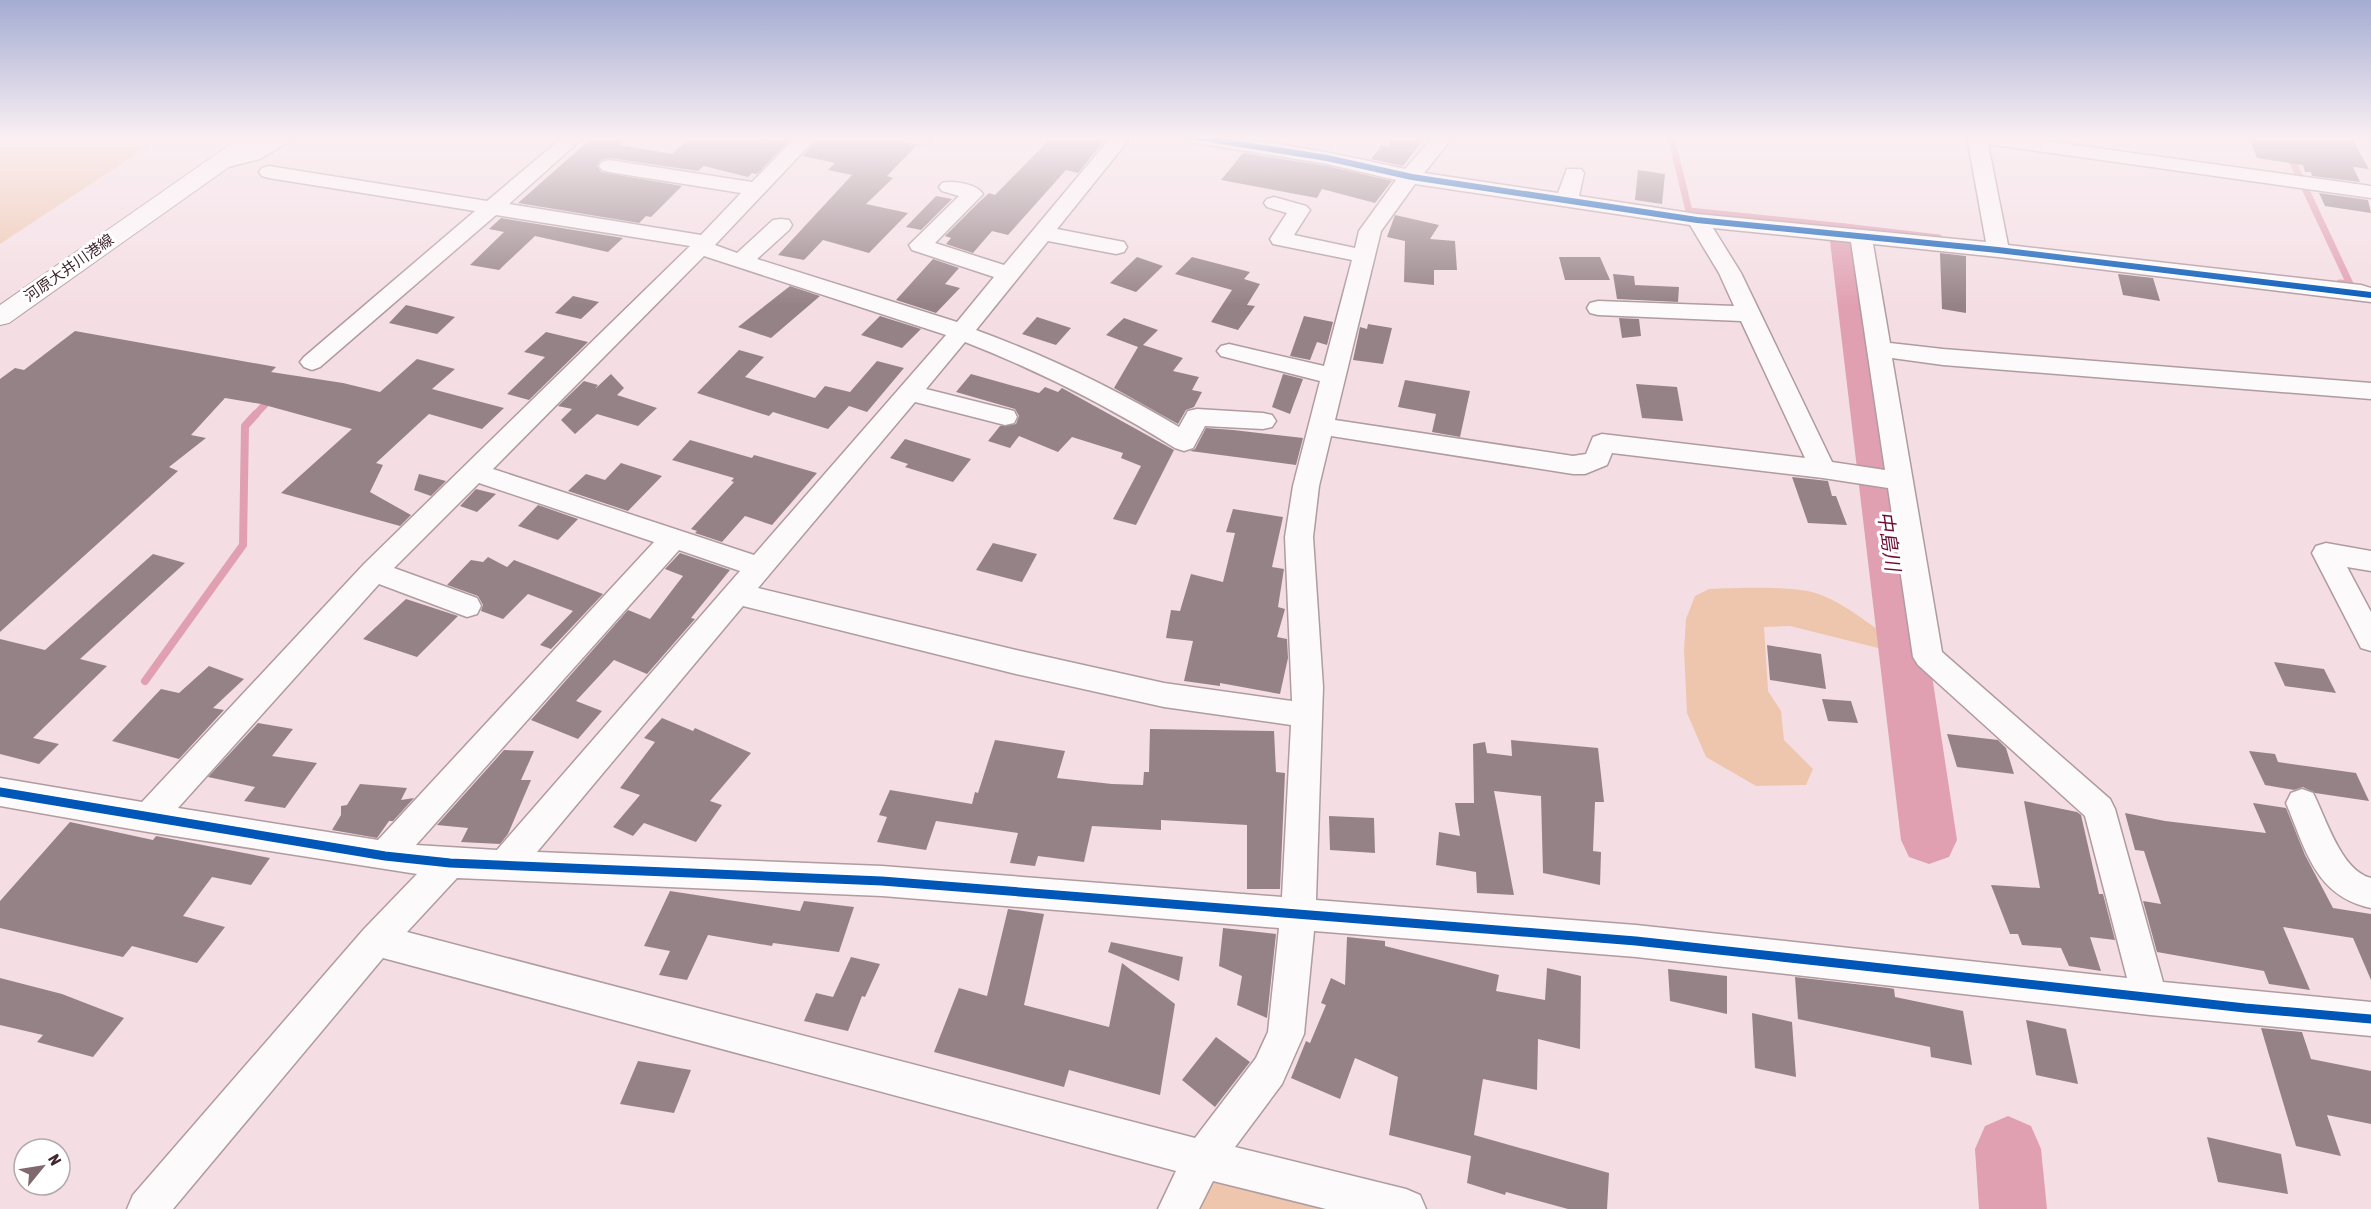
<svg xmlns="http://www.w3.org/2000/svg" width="2371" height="1209" font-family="'Asap Condensed','Noto Sans JP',sans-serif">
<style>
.green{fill:#eec6ae}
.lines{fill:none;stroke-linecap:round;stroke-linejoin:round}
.stream-far1{stroke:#e0a0b2;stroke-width:7}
.stream{stroke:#e0a0b2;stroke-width:8}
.river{fill:#e0a0b2;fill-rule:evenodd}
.building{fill:#958287}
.minor-casing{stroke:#af9ba0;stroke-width:3}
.major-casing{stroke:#af9ba0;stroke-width:2}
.minor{fill:#fdfafb;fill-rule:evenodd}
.major{fill:#fdfafb;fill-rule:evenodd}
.cycleway-far1-casing{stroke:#fff;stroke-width:9}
.cycleway-casing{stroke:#fff;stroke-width:13}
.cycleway-far1{stroke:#0057b8;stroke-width:6}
.cycleway{stroke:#0057b8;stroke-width:9}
.labels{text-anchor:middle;stroke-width:6;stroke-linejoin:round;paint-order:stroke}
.far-street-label{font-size:15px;fill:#40282f;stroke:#fff}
.water-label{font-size:20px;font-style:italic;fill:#6e0e37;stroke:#fff}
</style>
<rect width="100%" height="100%" fill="#f4dee4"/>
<!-- green -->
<g class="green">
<polygon points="0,137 162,137 0,244"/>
<path d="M1709,589C1737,588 1786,586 1812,592C1835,598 1862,618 1881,632L1882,649L1790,626L1764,627L1768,691L1781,711L1784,740L1813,769L1806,785L1756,786L1706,757L1687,713L1684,650L1686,619L1695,596Z"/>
<polygon points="1211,1170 1365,1209 1191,1209"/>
</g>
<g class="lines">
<!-- stream-far1 -->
<g class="stream-far1">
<polyline points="1671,137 1689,211 1845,227 1845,230"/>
<polyline points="2281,137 2350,284 2340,283"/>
<polyline points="1845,227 1939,238"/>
<polyline points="255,415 272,397"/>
</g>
<!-- stream -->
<polyline class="stream" points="145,681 243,545 245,426 256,414"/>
<!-- river -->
<g class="river">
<polygon points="1848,230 1861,233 1866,241 1957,840 1949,857 1929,864 1909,857 1901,840 1830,241 1835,233"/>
<polygon points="2008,1116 2031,1126 2041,1149 2047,1209 1979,1209 1975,1149 1985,1126"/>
</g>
</g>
<!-- building -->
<g class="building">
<polygon points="593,137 629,137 620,145 672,154 690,137 793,137 757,174 752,173 748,177 704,166 698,171 609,158 601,160 597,166 601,172 682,186 651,217 646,216 639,223 518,203"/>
<polygon points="819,137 882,137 916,146 887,176 893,178 866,204 908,213 869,253 823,240 804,260 778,255 852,175 828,170 835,163 803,156"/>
<polygon points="1052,137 1107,137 1078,173 1066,170 1008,235 992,231 973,253 946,244 951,238 945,236 976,205 989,193 995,195"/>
<polygon points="1393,137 1425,137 1403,166 1371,159 1382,145 1388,147"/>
<polygon points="2249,137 2351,137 2369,169 2353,167 2360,182 2312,176 2311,172 2305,172 2303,165 2257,158"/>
<polygon points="1243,153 1327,166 1392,181 1375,203 1322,189 1317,198 1221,180"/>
<polygon points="1638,170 1665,174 1662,204 1635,200"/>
<polygon points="2319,193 2368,200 2371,213 2325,206"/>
<polygon points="936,196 952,199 921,230 906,227"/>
<polygon points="1395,215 1439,225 1430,239 1455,241 1457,270 1434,270 1434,285 1404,282 1405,241 1387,237"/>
<polygon points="501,218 623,238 608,252 535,236 499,270 470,265 504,232 489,229"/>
<polygon points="1940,253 1966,256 1966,313 1942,309"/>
<polygon points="1137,257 1163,266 1136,292 1110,283"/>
<polygon points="1192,257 1250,272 1244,279 1260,284 1247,305 1255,306 1238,330 1211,322 1232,290 1175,274"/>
<polygon points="1559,257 1600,257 1610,280 1565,280"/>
<polygon points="933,259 959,268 945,284 960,288 936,313 896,300"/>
<polygon points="1613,274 1634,276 1635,285 1679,287 1678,302 1617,299"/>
<polygon points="2118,274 2153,278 2160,301 2123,295"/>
<polygon points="790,286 820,296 771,338 738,327"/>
<polygon points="573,296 599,302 581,319 555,313"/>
<polygon points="406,305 455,317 437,334 389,323"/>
<polygon points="880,316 921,329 902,348 861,335"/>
<polygon points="1304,316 1333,322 1327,345 1317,342 1310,360 1290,356"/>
<polygon points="1037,317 1071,328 1056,345 1022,334"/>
<polygon points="1124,318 1158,330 1143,345 1183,358 1173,371 1199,377 1192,390 1202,392 1194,407 1186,410 1178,424 1114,388 1138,347 1106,335"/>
<polygon points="1619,318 1639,319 1641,336 1622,338"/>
<polygon points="1368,324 1392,328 1383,364 1353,360 1360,327 1367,329"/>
<polygon points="75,331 276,367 271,372 343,383 380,392 417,359 455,369 432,389 504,408 482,429 429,414 376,463 383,465 370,492 411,515 400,526 281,493 352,429 261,404 225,398 191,435 206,438 169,467 178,471 0,632 0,379 15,368 24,370"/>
<polygon points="546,332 588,342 529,400 507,394 545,357 524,352"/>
<polygon points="739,350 764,357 745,377 815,398 825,386 850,392 877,361 904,368 867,412 849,406 828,429 773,412 769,416 697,393"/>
<polygon points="611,374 624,388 617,395 657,408 638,426 597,414 575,434 561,420 572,409 558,406 584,381 598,385 595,389"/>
<polygon points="971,374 1039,393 1045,387 1058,392 1062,388 1174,450 1136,525 1113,519 1141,466 1121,458 1123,453 1072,437 1058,452 1019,436 1010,448 988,441 1000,426 1016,424 1019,416 1015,409 956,392"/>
<polygon points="1283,374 1303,379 1290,414 1272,407"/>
<polygon points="1405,380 1470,391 1460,437 1432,432 1436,414 1398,407"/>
<polygon points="1636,384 1677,387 1683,421 1642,418"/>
<polygon points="1206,428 1233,430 1303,438 1296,465 1190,451 1195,449"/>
<polygon points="905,439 971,459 953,482 905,467 908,464 890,458"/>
<polygon points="690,440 752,458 754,455 817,473 772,525 745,516 722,542 695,533 697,531 691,529 734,482 731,481 734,478 672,460"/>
<polygon points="621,463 662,476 628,511 568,491 586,474 605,480"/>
<polygon points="419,474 446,481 431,496 414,490"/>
<polygon points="1792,477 1828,481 1832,496 1836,496 1847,525 1808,523"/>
<polygon points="476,489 496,494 477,512 460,506"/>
<polygon points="538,505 578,519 558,540 518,526"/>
<polygon points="1233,509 1283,517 1272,567 1284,569 1278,607 1285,609 1277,637 1287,639 1288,658 1280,694 1220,683 1220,686 1184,681 1193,641 1166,638 1171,610 1180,611 1191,574 1223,582 1235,533 1226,532"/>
<polygon points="993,543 1037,554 1022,582 976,570"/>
<polygon points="680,553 730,570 691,618 695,619 647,674 614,660 576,701 602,711 578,739 531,720 628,610 650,619 683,576 665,569"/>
<polygon points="153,554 185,563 80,659 107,666 33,738 59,744 39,764 0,754 0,639 45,650"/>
<polygon points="488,557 507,567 514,560 603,594 551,649 540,645 573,611 528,594 503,619 481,611 483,605 478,596 447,585 471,560 483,562"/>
<polygon points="406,599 458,616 417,657 363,639"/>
<polygon points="1767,645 1821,654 1826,689 1770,680"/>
<polygon points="2274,662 2324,669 2336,693 2285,686"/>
<polygon points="209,666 244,679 213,708 224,710 179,759 112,741 161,689 179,693"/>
<polygon points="1822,699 1851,701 1858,723 1828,721"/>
<polygon points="662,718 693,731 695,728 751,753 710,801 722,805 696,842 644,823 633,836 613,827 640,795 620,788 655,742 644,738"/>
<polygon points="258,723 293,729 272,756 317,763 285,808 244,801 255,787 208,777"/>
<polygon points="1150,729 1274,731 1276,772 1285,773 1280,889 1247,889 1247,825 1161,820 1161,830 1092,826 1084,862 1038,856 1035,866 1010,863 1018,833 936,821 926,850 877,842 887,817 879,815 890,790 972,804 975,792 978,793 995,740 1065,751 1057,778 1112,784 1143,785 1144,772 1149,772"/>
<polygon points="1947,734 1998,740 2006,748 2014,774 1957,767"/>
<polygon points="1511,740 1598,748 1604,802 1595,802 1593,851 1601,852 1600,885 1543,873 1541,796 1494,791 1514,895 1477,893 1476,872 1436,865 1439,832 1460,836 1455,803 1474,803 1473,744 1485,742 1487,753 1512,756"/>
<polygon points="504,750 534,751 521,780 531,780 508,834 500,844 461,842 468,828 437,825"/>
<polygon points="2249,751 2275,754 2278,762 2356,773 2369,801 2315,793 2303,787 2294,790 2265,785"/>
<polygon points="360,784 407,788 401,800 414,798 393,821 389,821 377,838 332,830 341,815 341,806 347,805"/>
<polygon points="2024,801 2077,812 2081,815 2099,894 2103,894 2115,940 2090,937 2101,971 2069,966 2061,948 2022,945 2018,934 2010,934 1991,885 2040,888"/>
<polygon points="2253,803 2286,808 2305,855 2333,908 2371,914 2371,980 2353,938 2283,927 2310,990 2269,984 2264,971 2157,952 2143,901 2161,904 2144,851 2135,850 2125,813 2165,821 2266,833"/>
<polygon points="1329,816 1374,818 1375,853 1330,850"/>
<polygon points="70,822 153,840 156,836 270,858 251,885 212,877 183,916 225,927 197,963 132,946 123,957 0,928 0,901"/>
<polygon points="670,891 800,911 804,901 854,907 839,952 773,943 772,946 708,935 687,980 659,975 670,951 644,946"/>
<polygon points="1008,909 1044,914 1024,1005 1109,1027 1122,963 1175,1004 1160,1095 1069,1070 1064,1087 934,1052 959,988 987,996"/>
<polygon points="1223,928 1276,934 1267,1018 1237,1005 1242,976 1219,966"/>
<polygon points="1347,937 1385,941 1385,946 1499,975 1496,991 1545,1000 1547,968 1581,976 1580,1049 1538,1039 1537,1090 1483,1079 1474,1135 1609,1173 1607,1209 1568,1209 1506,1192 1505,1195 1467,1183 1471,1156 1389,1135 1398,1077 1355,1058 1340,1099 1291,1078 1306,1041 1310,1043 1326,1005 1321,1003 1331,978 1345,985"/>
<polygon points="1111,942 1183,957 1179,981 1108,952"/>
<polygon points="851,957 880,964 865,997 862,996 848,1031 804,1021 816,993 833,997"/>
<polygon points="1668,969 1727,976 1727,1014 1670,1001"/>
<polygon points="1795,977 1889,988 1894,989 1895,997 1963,1011 1972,1065 1931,1057 1930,1047 1798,1019"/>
<polygon points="0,978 62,994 124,1018 93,1057 37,1042 43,1035 0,1025"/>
<polygon points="1752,1013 1792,1022 1796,1077 1755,1068"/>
<polygon points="2026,1020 2066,1029 2078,1084 2036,1075"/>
<polygon points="2261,1028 2302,1032 2311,1059 2371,1071 2371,1124 2327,1115 2341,1156 2296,1146"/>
<polygon points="1216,1037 1250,1062 1215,1107 1182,1080"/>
<polygon points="638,1061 691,1070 674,1113 620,1104"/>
<polygon points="2207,1137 2281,1154 2288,1194 2218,1182"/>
</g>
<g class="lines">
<!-- minor casing -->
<g class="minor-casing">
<g id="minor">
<polygon points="270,137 293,137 290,141 260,159 216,170 209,168 206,164 209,160 246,151"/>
<path d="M563,137H584L509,204L701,235L741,193L609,172L602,170L599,166L602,162L609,160L752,182L796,137H817L715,245L737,253L773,220L781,219L789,220L792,225L789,230L757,259L957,322L994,277L912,250L909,245L959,196L942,191L939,187L942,183C953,180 977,184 983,194L935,243L1004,265L1111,137H1131L1057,229L1124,242L1127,247L1124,252L1116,254L1048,241L976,330C1047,356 1114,388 1179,427L1188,411L1197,409L1263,413L1272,415L1276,421L1272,427L1263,429L1205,426L1193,448L1184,451L1175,448C1108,406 1039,371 965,342L926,389L1014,411L1017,417L1014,423L1005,425L915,402L758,588L1016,650L1164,683L1292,701L1285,537L1293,486L1320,381L1221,356L1217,351L1221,346L1229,344L1324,366L1352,260L1273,244L1270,239L1287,213L1267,207L1264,203L1267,199L1274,197L1306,206L1310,210L1294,235L1355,248L1359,231L1396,180L1327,164L1196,143L1189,141L1186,137C1261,137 1333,153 1405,169L1433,137H1453L1424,173L1558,193L1567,169H1581L1584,173L1579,196L1697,214L1986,242L1967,137H2018L2371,186V198L1988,144L2008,245L2361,285L2371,288V302L1998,257L1873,244L1890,343L1943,349L2371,383V399L1943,365L1892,358L1942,652L2110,799L2115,809L2163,982L2371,1002V1036L2150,1015L1636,957L1314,931L1304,1034L1282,1084L1235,1147L1406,1189L1420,1195L1426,1209H1326L1213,1181L1199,1209H1158L1176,1171L383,958L173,1209H127L133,1195L364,929L417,874L148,832L0,806V778L142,802L364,564L690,246L496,215L320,367L312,370L304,367L300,362L304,357L475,211L269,178L262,176L259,172L262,168L269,166L487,201ZM1415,184L1690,225L1719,273L1734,306L1598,301L1590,303L1587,308L1590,313L1598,315L1741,321L1805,458L1602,434L1593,437L1586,454L1573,456L1335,420L1381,231ZM1713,228L1851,242L1885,470L1832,462L1741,273ZM704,256L946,335L754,555L493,469ZM1331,436L1573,474H1585L1607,465L1612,453L1823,478L1888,488L1913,657L1918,665L2085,816L2127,978L1636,925L1316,900L1323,687L1313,537L1319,486ZM479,483L654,542L378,840L178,808L379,584L467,617L477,614L481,606L477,598L394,568ZM679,550L740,571L497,850L416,845ZM743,606L1016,674L1164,707L1291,725L1282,897L882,866L537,852ZM457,878L882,896L1279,928L1268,1032L1256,1058L1195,1138L407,932Z"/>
<polygon points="898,137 929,137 931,139 928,143 921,145 901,141"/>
<polygon points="2326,543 2371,551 2371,571 2347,567 2371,612 2371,651 2361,648 2312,553 2316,546"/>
<path d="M2302,789L2313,793C2326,818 2341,871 2371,878V908C2315,896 2306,850 2286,803L2291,793Z"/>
</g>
</g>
<!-- major casing -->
<g class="major-casing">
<polygon id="major" points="241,137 267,137 264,142 9,323 0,325 0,305"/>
</g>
<!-- minor -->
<use href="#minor" class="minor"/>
<!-- major -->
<use href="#major" class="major"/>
<!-- cycleway-far1 casing -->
<g class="cycleway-far1-casing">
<polyline id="cycleway-far1" points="1196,137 1327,158 1412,177 1697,220 1998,250 2371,295"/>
</g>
<!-- cycleway casing -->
<g class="cycleway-casing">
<polyline id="cycleway" points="0,792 385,856 450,863 882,881 1636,941 2245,1008 2371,1019"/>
</g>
<!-- cycleway-far1 -->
<use href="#cycleway-far1" class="cycleway-far1"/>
<!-- cycleway -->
<use href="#cycleway" class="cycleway"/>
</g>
<!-- sky -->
<linearGradient id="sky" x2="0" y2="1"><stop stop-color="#a5acd2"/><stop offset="0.45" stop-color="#faf0f3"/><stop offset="1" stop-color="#faf0f3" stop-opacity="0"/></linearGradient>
<rect width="2371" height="306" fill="url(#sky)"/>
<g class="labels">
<!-- far-street labels -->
<g class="far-street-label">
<text transform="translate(69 268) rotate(-35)" y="5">河原大井川港線</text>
</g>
<!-- water labels -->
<g class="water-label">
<text transform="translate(1889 541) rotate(82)" y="7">中島川</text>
</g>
</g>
<!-- north arrow -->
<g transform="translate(42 1167) rotate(60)"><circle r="28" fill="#ffffff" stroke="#b3a9ac" stroke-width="1.5"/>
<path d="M0-4.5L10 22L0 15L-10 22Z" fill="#7f686e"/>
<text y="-9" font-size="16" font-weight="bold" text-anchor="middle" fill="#40282f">N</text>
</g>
</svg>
